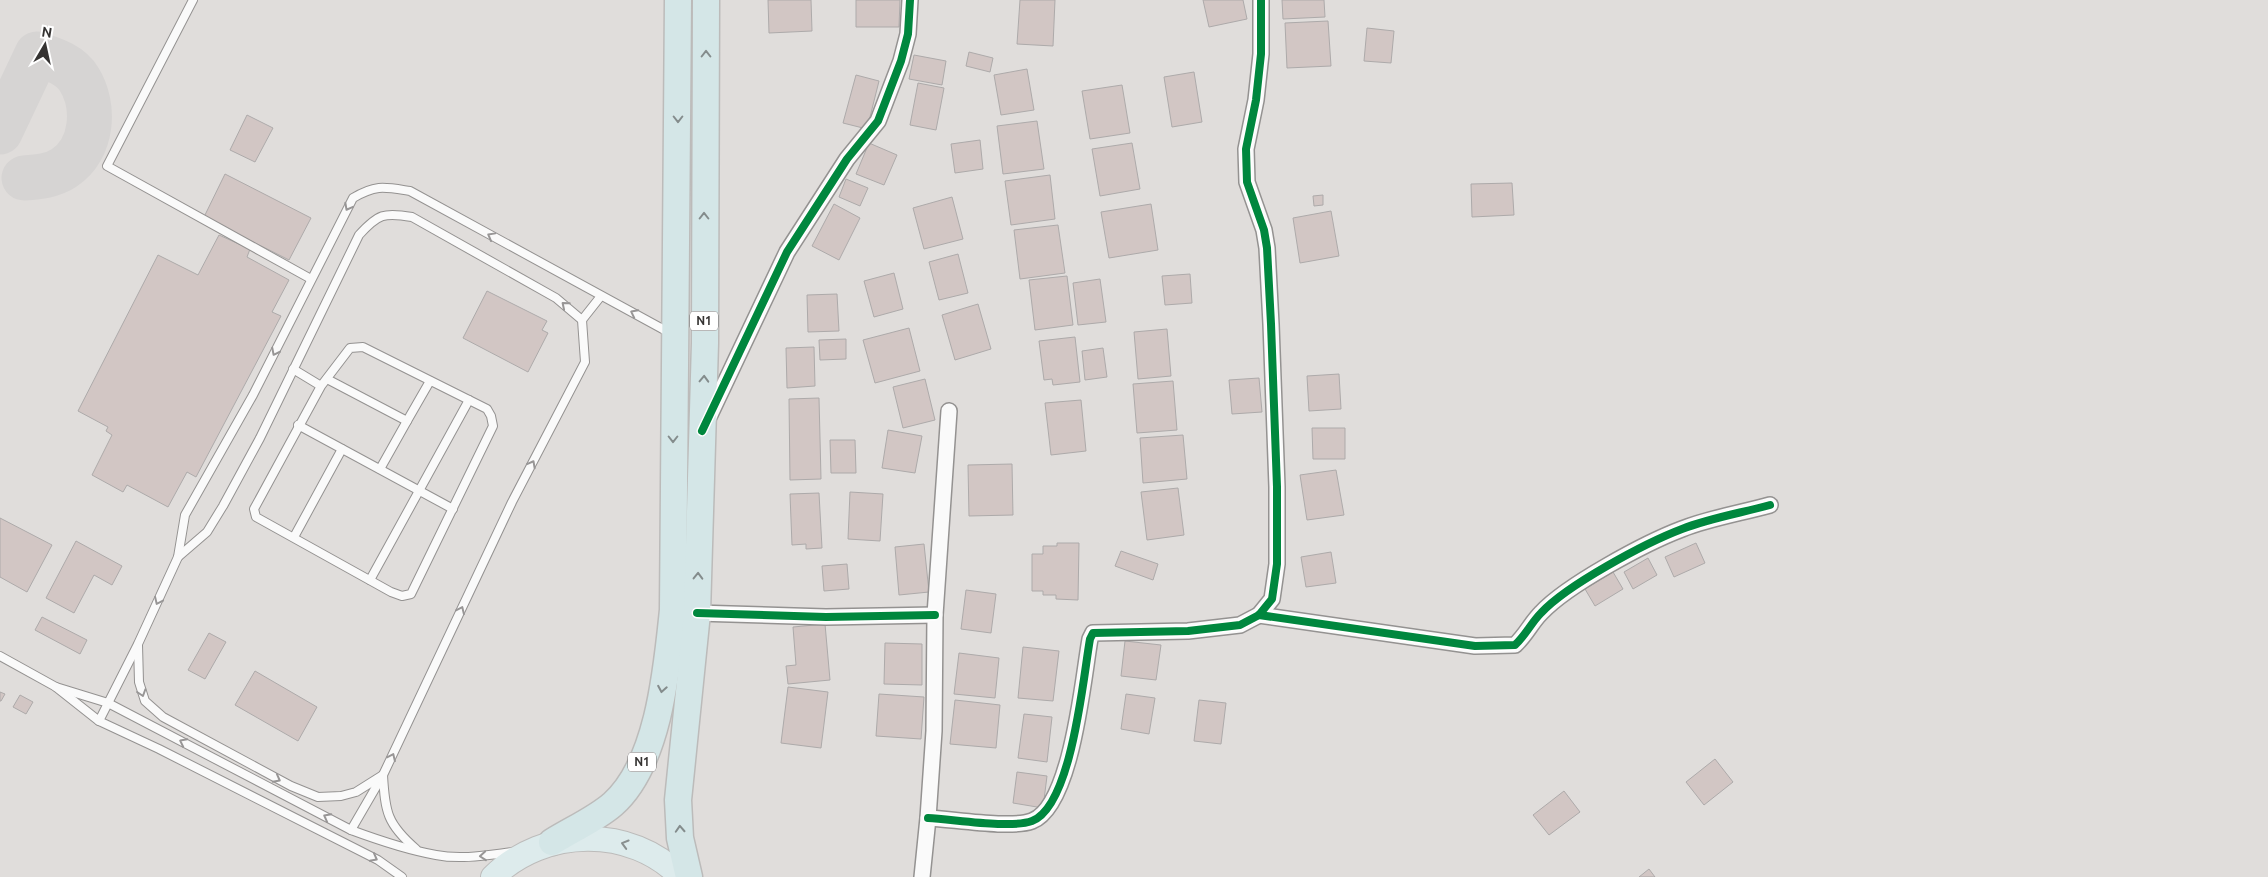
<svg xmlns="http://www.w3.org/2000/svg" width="2268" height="877" font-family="Ubuntu,sans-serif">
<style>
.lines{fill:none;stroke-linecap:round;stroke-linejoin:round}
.taxiway{stroke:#d6d4d3;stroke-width:45}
.building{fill:#d2c6c4;stroke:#adaaaa}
.service-casing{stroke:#949291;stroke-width:10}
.minor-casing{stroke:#949291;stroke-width:18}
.primary-casing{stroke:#bcbbba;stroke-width:26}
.trunk-casing{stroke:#bcbbba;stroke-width:29}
.service{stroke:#fafafa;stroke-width:8}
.minor{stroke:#fafafa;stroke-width:15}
.primary{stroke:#ddebec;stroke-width:24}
.trunk{stroke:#d4e6e7;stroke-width:26}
.cycleway-casing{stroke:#fff;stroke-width:11}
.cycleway{stroke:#00873e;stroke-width:8}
.oneway{stroke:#848c8c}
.oneway2{stroke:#989696}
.oneway3{stroke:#898f8f}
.labels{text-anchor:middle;stroke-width:4;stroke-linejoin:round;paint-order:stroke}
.shield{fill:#fff;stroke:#727070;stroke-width:1}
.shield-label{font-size:12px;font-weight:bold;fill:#353332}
</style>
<rect width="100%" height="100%" fill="#e0dddb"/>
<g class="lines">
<!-- taxiway -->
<path class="taxiway" d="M0,132L37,54C52,59 70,64 79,79C96,106 93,149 64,168C52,176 38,177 24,178"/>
</g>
<!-- building -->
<g class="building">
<polygon points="768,0 811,0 812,31 769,33"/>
<polygon points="856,0 900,0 899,27 856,27"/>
<polygon points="1020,0 1055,0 1053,46 1017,44"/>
<polygon points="1203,0 1243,0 1247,19 1209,27"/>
<polygon points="1282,0 1324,0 1325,17 1283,19"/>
<polygon points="1328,21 1331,66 1287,68 1285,23"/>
<polygon points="1367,28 1394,31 1391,63 1364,61"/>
<polygon points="969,52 993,58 990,72 966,66"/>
<polygon points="914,55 946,61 942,85 909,79"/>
<polygon points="1027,69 1034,110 1001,115 994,75"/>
<polygon points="1194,72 1202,122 1172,127 1164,77"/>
<polygon points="856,75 879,81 867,129 843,123"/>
<polygon points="918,83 944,88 936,130 910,125"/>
<polygon points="1122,85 1130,133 1090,139 1082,91"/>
<polygon points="247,115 273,128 255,162 230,150"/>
<polygon points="1037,121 1044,169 1003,174 997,126"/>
<polygon points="980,140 983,169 955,173 951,144"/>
<polygon points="869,143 897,155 884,185 856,174"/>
<polygon points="1132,143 1140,189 1100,196 1092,149"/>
<polygon points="225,174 311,218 289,260 204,217"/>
<polygon points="1050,175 1055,219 1011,225 1005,181"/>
<polygon points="846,179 868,188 860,206 839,197"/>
<polygon points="1512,183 1514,215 1472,217 1471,184"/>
<polygon points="1323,195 1323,205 1314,206 1313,196"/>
<polygon points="952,197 963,239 924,249 913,208"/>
<polygon points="834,204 860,218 839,260 812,246"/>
<polygon points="1151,204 1158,250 1109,258 1101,212"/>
<polygon points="1331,211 1339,256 1300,263 1293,218"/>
<polygon points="1058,225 1065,273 1020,279 1014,230"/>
<polygon points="219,235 250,249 247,257 289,280 272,312 281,316 196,477 187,472 168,507 127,485 123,492 92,475 112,435 106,431 108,427 78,411 158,255 198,275"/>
<polygon points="958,254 968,293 939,300 929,262"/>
<polygon points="894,273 903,309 874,317 864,281"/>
<polygon points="1190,274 1192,303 1165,305 1162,276"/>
<polygon points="1067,276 1073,325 1035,330 1029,280"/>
<polygon points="1100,279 1106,322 1078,325 1073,283"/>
<polygon points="487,291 547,321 542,330 548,333 528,372 463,338"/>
<polygon points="837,294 839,331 808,332 807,295"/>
<polygon points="978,304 991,349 955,360 942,315"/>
<polygon points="909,328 920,371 875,383 863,340"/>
<polygon points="1167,329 1171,376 1138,379 1134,332"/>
<polygon points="1075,337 1080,382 1053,385 1052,379 1044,380 1039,341"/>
<polygon points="846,339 846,359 820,360 819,340"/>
<polygon points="814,347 815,386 787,388 786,348"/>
<polygon points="1103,348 1107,377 1085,380 1082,351"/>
<polygon points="1339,374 1341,409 1309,411 1307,376"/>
<polygon points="1259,378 1262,412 1232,414 1229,380"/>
<polygon points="925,379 935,420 903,428 893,387"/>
<polygon points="1173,381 1177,430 1137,433 1133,384"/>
<polygon points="819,398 821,479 790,480 789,399"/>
<polygon points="1081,400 1086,451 1051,455 1045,403"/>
<polygon points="1312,428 1345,428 1345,459 1313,459"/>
<polygon points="888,430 922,436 915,473 882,468"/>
<polygon points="1183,435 1187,479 1143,483 1140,438"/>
<polygon points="830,440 855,440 856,473 831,473"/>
<polygon points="1012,464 1013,515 969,516 968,465"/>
<polygon points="1336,470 1344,515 1307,520 1300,475"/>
<polygon points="1178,488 1184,535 1147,540 1141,492"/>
<polygon points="850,492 883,494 880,541 848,539"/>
<polygon points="819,493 822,548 806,549 806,544 792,545 790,494"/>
<polygon points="0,518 52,545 27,592 0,577"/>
<polygon points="76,541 122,566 112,585 94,575 74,613 46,598"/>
<polygon points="1057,543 1079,543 1078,600 1056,599 1056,595 1043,595 1043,591 1032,591 1032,554 1043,554 1043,546 1057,546"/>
<polygon points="1696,543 1705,563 1674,577 1665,557"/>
<polygon points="924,544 929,592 899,595 895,547"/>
<polygon points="1121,551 1158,564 1153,580 1115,566"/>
<polygon points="1331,552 1336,583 1306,587 1301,557"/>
<polygon points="1648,558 1657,575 1633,589 1624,572"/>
<polygon points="847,564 849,589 824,591 822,566"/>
<polygon points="1613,572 1623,589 1595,606 1585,589"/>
<polygon points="966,590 996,594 991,633 961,629"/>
<polygon points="42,617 87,640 80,654 35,630"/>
<polygon points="825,624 830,680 788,684 786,666 796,665 793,627"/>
<polygon points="209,633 226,642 205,679 188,670"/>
<polygon points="1125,641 1161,645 1156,680 1121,676"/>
<polygon points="885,643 922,644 922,685 884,684"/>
<polygon points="1023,647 1059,651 1053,701 1018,698"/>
<polygon points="959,653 999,658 995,698 954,694"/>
<polygon points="255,671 317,707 298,741 235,705"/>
<polygon points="788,687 828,692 821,748 781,743"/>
<polygon points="0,692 5,694 1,701 0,701"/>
<polygon points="879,694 924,697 921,739 876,736"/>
<polygon points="1126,694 1155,698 1149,734 1121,729"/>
<polygon points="20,695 33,702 26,714 13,707"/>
<polygon points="955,700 1000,705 996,748 950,744"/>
<polygon points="1199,700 1226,703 1221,744 1194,741"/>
<polygon points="1024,714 1052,717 1047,762 1018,758"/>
<polygon points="1715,759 1733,782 1704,805 1686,782"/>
<polygon points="1017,772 1047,776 1043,808 1013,803"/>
<polygon points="1564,791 1580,812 1549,835 1533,815"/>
<polygon points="1649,869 1655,877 1639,877"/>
</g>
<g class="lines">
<!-- service casing -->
<g class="service-casing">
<g id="service">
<polyline points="193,0 107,166 311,279"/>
<polyline points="582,320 601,296"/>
<polyline points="293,369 321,386 350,348 363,347 487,409 491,416 493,426 411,594 402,596 391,592 256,517 254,509 321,386"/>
<polyline points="327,379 407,421 430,381"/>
<polyline points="298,425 453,509"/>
<polyline points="380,469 407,421"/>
<polyline points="294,537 342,449"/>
<path d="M178,557L207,532L223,506L260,438L359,235C378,214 384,212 412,217L556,298L582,320L585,362L512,502L383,775L351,830"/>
<polyline points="370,580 469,400"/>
<path d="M138,645L139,682L145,701L163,717L291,786L318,797L341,796L356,792L383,775C385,812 387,824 416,849"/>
<polyline points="0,656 56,687 99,721 159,749 378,860 402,877"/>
<path d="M56,687L108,703L351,830C378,840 408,850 436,855C461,860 488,855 513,852"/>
<path d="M99,721L138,644L178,557L185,515L253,395L353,198C376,184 385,187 410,191L670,333"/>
</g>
</g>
<!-- minor casing -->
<g class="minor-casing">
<g id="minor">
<polyline points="707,421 787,252 847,159 878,121 901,61 908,34 910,0"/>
<polyline points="697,613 826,617 935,615"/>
<path d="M1259,615L1475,646L1515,645C1526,635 1531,623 1541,613C1567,585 1645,543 1682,529C1710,518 1741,513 1770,505"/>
<path d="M928,818C953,819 1010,829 1032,821C1072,806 1083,678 1090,639L1093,633L1188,631L1240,625L1259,615L1272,599L1277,564V487L1271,324L1267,248L1264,230L1247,182L1246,149L1256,100L1261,54V0"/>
<polyline points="922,877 928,818 934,731 935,615 949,411"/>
</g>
</g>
<!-- primary casing -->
<g class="primary-casing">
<path id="primary" d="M493,877C544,827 631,825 681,877"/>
</g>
<!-- trunk casing -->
<g class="trunk-casing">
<g id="trunk">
<path d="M552,842C571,830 596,819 613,804C659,763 667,668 673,610L678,0"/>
<polyline points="689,877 680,838 678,800 697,613 705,343 706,0"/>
</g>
</g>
<!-- service -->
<use href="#service" class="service"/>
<!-- minor -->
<use href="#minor" class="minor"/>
<!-- primary -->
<use href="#primary" class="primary"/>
<!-- trunk -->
<use href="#trunk" class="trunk"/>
<!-- cycleway casing -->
<g class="cycleway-casing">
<g id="cycleway">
<polyline points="702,431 787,252 847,159 878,121 901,61 908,34 910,0"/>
<polyline points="697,613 826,617 935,615"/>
<path d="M1259,615L1475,646L1515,645C1526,635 1531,623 1541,613C1567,585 1645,543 1682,529C1710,518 1741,513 1770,505"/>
<path d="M928,818C953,819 1010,829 1032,821C1072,806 1083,678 1090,639L1093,633L1188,631L1240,625L1259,615L1272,599L1277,564V487L1271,324L1267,248L1264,230L1247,182L1246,149L1256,100L1261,54V0"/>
</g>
</g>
<!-- cycleway -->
<use href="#cycleway" class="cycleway"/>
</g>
<!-- one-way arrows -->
<defs><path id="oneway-chevron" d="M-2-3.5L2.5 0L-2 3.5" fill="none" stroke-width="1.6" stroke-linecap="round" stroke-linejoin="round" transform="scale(1.25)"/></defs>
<g class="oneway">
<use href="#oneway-chevron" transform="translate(706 54) rotate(-90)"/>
<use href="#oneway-chevron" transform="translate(678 119) rotate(90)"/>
<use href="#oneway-chevron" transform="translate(704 216) rotate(-90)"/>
<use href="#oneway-chevron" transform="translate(704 379) rotate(-88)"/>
<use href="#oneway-chevron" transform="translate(673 439) rotate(90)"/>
<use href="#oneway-chevron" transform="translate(698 576) rotate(-89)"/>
<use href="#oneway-chevron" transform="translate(662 689) rotate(100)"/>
<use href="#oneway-chevron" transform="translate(680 829) rotate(-93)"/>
</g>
<g class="oneway2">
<use href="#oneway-chevron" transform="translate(348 207) rotate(118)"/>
<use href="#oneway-chevron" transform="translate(491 236) rotate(-151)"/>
<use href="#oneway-chevron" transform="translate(565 305) rotate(-140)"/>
<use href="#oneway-chevron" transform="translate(634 313) rotate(-153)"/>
<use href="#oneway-chevron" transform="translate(275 352) rotate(117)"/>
<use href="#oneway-chevron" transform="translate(532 464) rotate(-62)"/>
<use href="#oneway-chevron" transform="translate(158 601) rotate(115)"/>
<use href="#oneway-chevron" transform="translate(461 610) rotate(-65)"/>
<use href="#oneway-chevron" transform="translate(142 693) rotate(72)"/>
<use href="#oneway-chevron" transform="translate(183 742) rotate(-153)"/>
<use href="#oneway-chevron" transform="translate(392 757) rotate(-65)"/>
<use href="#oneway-chevron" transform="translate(277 779) rotate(28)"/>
<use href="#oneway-chevron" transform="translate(327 817) rotate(-152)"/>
<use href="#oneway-chevron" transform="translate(483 856) rotate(175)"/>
<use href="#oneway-chevron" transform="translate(374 858) rotate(28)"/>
</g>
<use class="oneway3" href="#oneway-chevron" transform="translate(625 844) rotate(-164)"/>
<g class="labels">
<!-- shield labels -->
<g class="shield">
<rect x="690" y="311.5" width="28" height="19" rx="4"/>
<rect x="628" y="752.5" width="28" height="19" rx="4"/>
</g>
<g class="shield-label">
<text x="704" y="325">N1</text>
<text x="642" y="766">N1</text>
</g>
</g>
<!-- north arrow -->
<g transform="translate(45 45) rotate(9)" stroke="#ffffff" stroke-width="4" paint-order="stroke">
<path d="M0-4L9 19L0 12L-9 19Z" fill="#353332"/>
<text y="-8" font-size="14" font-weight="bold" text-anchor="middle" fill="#353332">N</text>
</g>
</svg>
